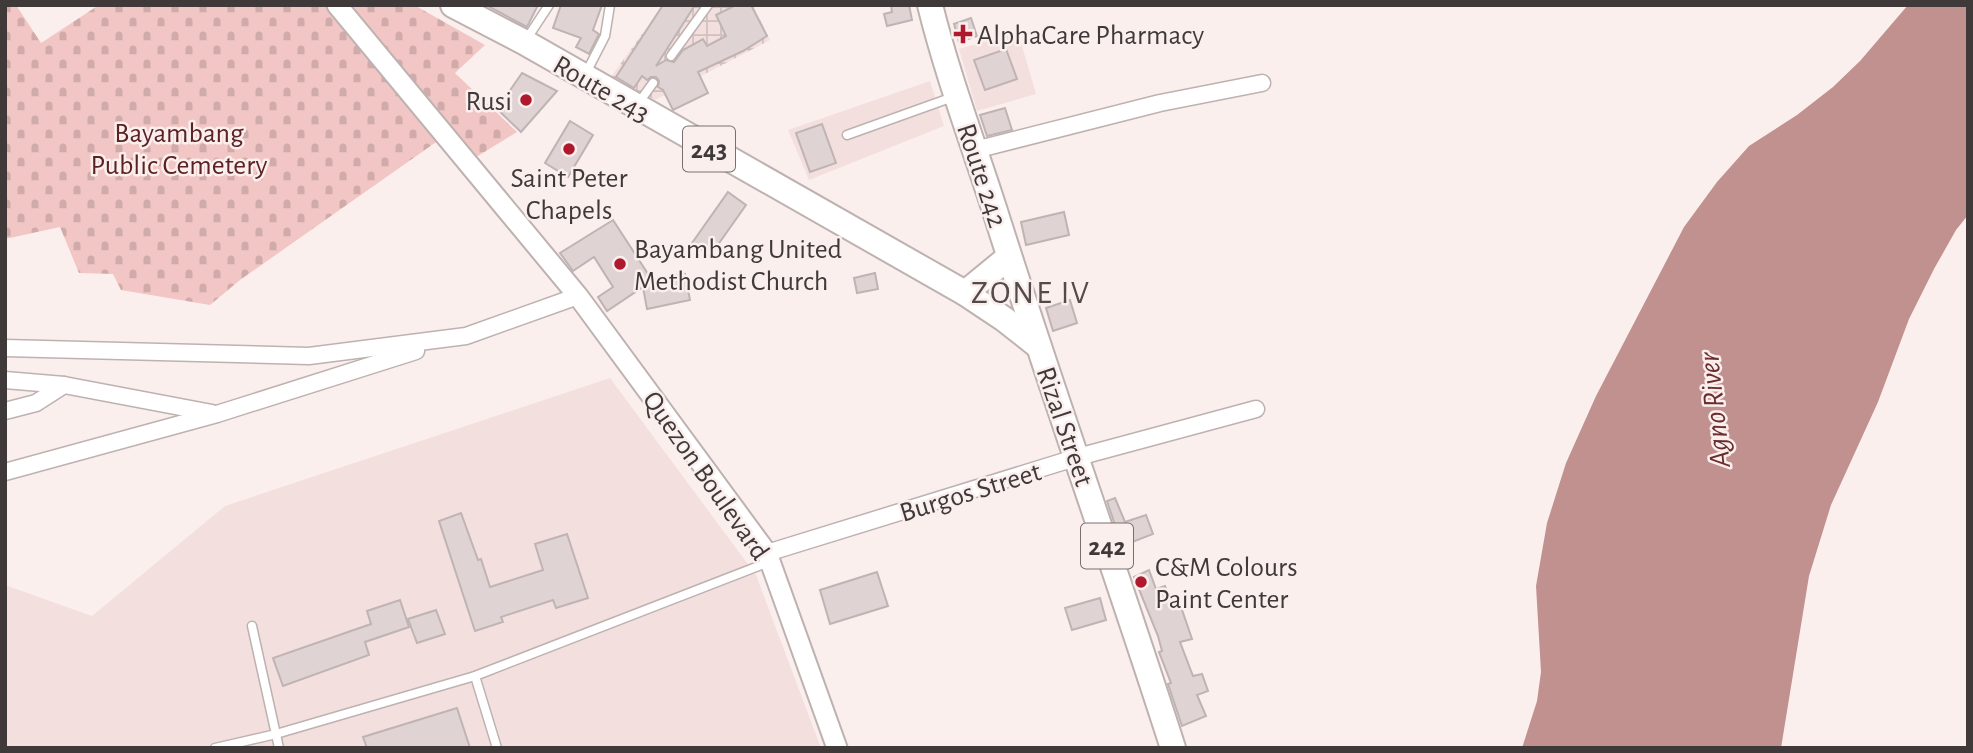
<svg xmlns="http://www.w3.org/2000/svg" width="1973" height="753" font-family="'Alegreya Sans',sans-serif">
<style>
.built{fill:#f3dfde}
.industrial{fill:url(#industrial-grid)}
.cemetery{fill:url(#cemetery-stones)}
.water{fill:#c0918e}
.building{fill:#e0d3d3;stroke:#bfb4b3;stroke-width:2}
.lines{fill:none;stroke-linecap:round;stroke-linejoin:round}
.service-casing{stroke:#beb2b1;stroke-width:11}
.minor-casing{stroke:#beb2b1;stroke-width:19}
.tertiary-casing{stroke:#beb2b1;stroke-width:23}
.primary-casing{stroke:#beb2b1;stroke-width:28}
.service{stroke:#fff;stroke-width:8}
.minor{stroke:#fff;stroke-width:16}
.tertiary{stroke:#fff;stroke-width:19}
.primary{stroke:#fff;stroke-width:24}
.poi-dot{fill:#ae192d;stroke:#fbefee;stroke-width:2.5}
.labels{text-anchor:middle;stroke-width:5;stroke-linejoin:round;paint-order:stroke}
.shield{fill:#fbefee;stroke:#77706f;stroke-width:2}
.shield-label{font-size:26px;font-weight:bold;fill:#3f3a39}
.poi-label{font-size:28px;fill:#3f3a39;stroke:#fbefee;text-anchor:start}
.street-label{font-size:28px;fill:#3f3a39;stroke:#fbefee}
.park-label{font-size:28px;fill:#5c2122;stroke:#fbefee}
.water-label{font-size:30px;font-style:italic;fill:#6b2d2e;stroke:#fbefee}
.quarter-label{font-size:32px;letter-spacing:2px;fill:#544a4a;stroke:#fbefee}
</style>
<defs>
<pattern id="industrial-grid" width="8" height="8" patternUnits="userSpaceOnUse" patternTransform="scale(1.75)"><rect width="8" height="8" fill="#f3dfde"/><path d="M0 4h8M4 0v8" fill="none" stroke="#d1c0bf"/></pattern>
<pattern id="cemetery-stones" width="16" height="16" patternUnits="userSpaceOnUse" patternTransform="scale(1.75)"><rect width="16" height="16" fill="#f1c6c4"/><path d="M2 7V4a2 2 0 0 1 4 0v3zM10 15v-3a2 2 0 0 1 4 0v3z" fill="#d0aba9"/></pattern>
</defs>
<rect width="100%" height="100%" fill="#fbefee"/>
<!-- built -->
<g class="built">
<polygon points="1018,32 1036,94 977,111 959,49"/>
<polygon points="930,81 944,126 809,180 788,130"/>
<polygon points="610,378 756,575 821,748 5,748 5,585 92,616 225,506"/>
</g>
<!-- industrial -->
<polygon class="industrial" points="663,5 753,5 770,40 655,100 611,77"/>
<!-- cemetery -->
<g class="cemetery">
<polygon points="5,5 16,5 41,43 99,5 330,5 439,140 240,280 210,305 121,290 113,274 79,273 60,227 5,239"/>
<polygon points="345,5 414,5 485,45 455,73 517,132 473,159"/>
</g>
<!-- water -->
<polygon class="water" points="1908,5 1968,5 1968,215 1956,230 1934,269 1909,319 1878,402 1831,505 1809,576 1781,748 1522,748 1537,701 1541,672 1536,586 1547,523 1566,463 1596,396 1684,227 1717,182 1749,146 1797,115 1833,87 1860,61"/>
<!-- building -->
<g class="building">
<polygon points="486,5 538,5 527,27"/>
<polygon points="561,5 602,5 593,30 599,34 589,54 576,47 581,38 553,28"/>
<polygon points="663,5 695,5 656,66 666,60 674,62 683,50 703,39 707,46 726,36 716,15 736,5 751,5 767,36 743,51 698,72 708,93 673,110 663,90 658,87 659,81 656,77 651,77 647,80 642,76 634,88 616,77"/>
<polygon points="891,5 909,5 912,20 887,26 884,14 892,12"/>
<polygon points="971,18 977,36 959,42 954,24"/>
<polygon points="1006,49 1017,79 985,90 974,60"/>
<polygon points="522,73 557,91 521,132 497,109"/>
<polygon points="1005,108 1012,130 987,136 980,115"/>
<polygon points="570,121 593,135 568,177 545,163"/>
<polygon points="822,124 836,163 810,172 796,133"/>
<polygon points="728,192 746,205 710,256 692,243"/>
<polygon points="1064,212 1069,235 1026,245 1021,222"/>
<polygon points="613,220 652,280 685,274 690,300 647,309 643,287 607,311 598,297 613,287 594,257 573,271 560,253"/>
<polygon points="875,273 878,289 857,293 854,278"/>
<polygon points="1070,300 1077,323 1053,331 1046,308"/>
<polygon points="1115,498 1125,522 1146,515 1153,534 1122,546 1107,501"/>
<polygon points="461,513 478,560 481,559 490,587 543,570 535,544 567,534 588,598 556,608 553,600 501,617 503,622 475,631 439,521"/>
<polygon points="1149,570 1156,589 1165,586 1171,604 1179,601 1192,639 1180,642 1193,676 1202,674 1208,691 1197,695 1206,716 1182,726 1168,684 1171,683 1159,652 1162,651 1158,636 1134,577"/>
<polygon points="877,572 888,606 830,624 820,590"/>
<polygon points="1100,598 1106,620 1072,630 1065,608"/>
<polygon points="400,600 409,627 365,642 369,655 283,686 273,658 371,624 367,611"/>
<polygon points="436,610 445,634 417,643 408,619"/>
<polygon points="457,708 470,748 367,748 363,737"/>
</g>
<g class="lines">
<!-- service casing -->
<g class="service-casing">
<g id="service">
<polyline points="526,40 549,5"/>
<polyline points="671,56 708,5"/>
<polyline points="585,75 605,36 610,5"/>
<polyline points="637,105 653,83"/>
<polyline points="847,135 953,97"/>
<polyline points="252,626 279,748"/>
<polyline points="475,676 497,748"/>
<polyline points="215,748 276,734 475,676 769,562"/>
</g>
</g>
<!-- minor casing -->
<g class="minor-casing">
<g id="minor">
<polyline points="975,150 1160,103 1262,83"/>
<polyline points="5,348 309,356 466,336 578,296"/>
<polyline points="5,380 64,385 212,413"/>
<polyline points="5,411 36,403 64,385"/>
<polyline points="5,472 217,414 416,351"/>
<polyline points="767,553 1078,457 1256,409"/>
</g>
</g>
<!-- tertiary casing -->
<g class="tertiary-casing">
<polyline id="tertiary" points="337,5 578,296 767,553 837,748"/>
</g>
<!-- primary casing -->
<g class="primary-casing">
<g id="primary">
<polyline points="453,5 524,42 965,293 1004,319 1037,345"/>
<path d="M930,5C947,74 972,140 994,208C1051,389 1115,567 1173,748"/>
<polyline points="965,293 1009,257"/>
</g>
</g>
<!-- service -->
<use href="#service" class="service"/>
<!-- minor -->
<use href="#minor" class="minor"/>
<!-- tertiary -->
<use href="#tertiary" class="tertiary"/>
<!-- primary -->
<use href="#primary" class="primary"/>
</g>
<!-- markers -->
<g class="poi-dot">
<path d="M959.5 23.5h7v7h7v7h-7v7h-7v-7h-7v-7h7z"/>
<circle cx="526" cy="100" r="7"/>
<circle cx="569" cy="149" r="7"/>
<circle cx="620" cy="264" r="7"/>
<circle cx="1141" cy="582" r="7"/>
</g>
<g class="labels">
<!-- shield labels -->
<g class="shield">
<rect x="683" y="126.5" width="52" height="45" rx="5"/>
<rect x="1081" y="523.5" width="52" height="45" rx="5"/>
</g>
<g class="shield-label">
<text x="709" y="158">243</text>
<text x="1107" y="555">242</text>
</g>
<!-- poi labels -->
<g class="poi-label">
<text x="977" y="44">AlphaCare Pharmacy</text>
<text x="512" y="110" text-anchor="end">Rusi</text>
<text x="569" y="187" text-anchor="middle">Saint Peter<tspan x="569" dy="32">Chapels</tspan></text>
<text x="634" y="258">Bayambang United<tspan x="634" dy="32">Methodist Church</tspan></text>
<text x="1155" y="576">C&amp;M Colours<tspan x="1155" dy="32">Paint Center</tspan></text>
</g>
<!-- street labels -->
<g class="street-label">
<text transform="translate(602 88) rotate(30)" y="10">Route 243</text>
<text transform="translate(983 175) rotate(72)" y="10">Route 242</text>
<text transform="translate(1066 426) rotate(71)" y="10">Rizal Street</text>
<text transform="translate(707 475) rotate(55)" y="10">Quezon Boulevard</text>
<text transform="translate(970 491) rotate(-17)" y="10">Burgos Street</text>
</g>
<!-- park labels -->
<g class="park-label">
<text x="179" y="142">Bayambang<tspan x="179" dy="32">Public Cemetery</tspan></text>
</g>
<!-- water labels -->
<g class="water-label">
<text transform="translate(1714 410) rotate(-96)" y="10">Agno River</text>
</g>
<!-- quarter labels -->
<g class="quarter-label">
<text x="1031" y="303">ZONE IV</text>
</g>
</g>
<!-- border -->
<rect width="1973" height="753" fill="none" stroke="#3f3a39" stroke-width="14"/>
</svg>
